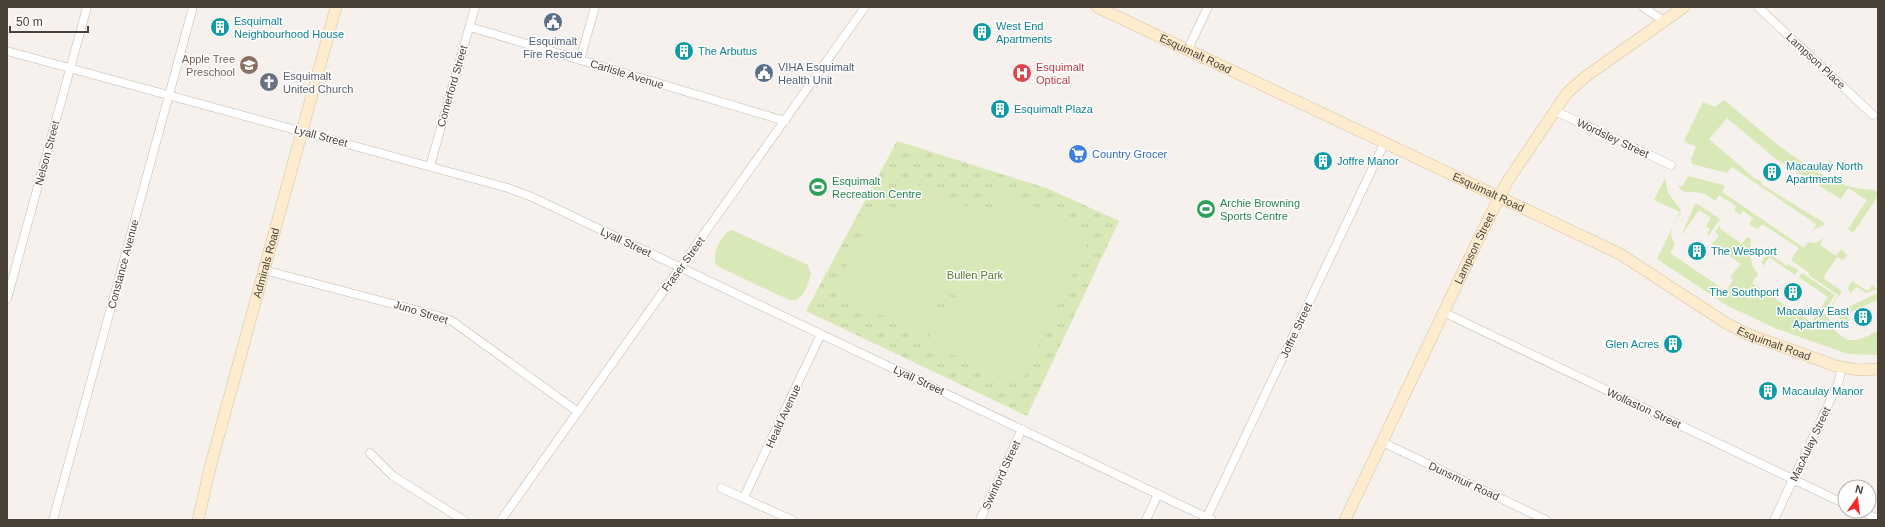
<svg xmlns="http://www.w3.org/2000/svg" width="1885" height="527" font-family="Helvetica,sans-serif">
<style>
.grass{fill:url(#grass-tufts)}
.garden{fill:#d8e8b6}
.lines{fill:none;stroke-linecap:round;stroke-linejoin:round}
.street-casing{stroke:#c1b8ae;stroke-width:9}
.secondary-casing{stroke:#d7c19f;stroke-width:12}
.street{stroke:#fff;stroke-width:8}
.secondary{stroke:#feecce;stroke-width:11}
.labels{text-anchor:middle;stroke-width:3;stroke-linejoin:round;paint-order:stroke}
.culture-label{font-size:11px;fill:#0d838f;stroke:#fff;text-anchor:start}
.service-label{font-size:11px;fill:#4e5e75;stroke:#fff}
.street-label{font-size:11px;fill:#4a4239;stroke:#fff}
.education-label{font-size:11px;fill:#785e54;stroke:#fff;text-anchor:end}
.health-label{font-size:11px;fill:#be3a42;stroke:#fff;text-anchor:start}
.worship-label{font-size:11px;fill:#5b616d;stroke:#fff;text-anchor:start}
.shop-label{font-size:11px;fill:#366cbe;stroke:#fff;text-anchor:start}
.leisure-label{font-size:11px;fill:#27864d;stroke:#fff;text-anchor:start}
.park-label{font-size:11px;fill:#557c2c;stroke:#fff}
</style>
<defs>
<pattern id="grass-tufts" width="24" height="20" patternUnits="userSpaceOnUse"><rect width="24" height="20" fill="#d8e8b6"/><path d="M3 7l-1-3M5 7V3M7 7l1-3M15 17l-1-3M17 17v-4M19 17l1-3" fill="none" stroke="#bbc89d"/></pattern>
</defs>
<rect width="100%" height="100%" fill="#f6f1ec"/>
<!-- grass -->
<polygon class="grass" points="897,141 1049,189 1119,221 1027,416 806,311"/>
<!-- garden -->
<g class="garden">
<path d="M1724,100C1762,131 1799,167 1845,185C1854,189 1868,189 1878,191V196L1853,233L1848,229L1867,200L1848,188L1841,199L1776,159L1727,118L1709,139L1754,178L1762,182L1761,184L1826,224L1813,230L1816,224L1732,167L1727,173L1692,164L1691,159L1696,147L1684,141L1703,102L1715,107Z"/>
<path d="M1688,176L1723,185L1725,186L1722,192L1804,248L1808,242L1815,243L1824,238L1820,245L1836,256L1841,249L1847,255L1843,260L1837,257L1823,278L1842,291L1829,311V322C1831,327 1835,330 1839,334C1852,347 1864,337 1878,331V355L1848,354L1777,329L1728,306L1657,259L1680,212L1654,200L1665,178L1668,193L1681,210L1680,214C1675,223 1666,235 1675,244L1670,253L1726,291L1733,280L1730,277L1741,264L1712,244L1719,235L1715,232L1723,220L1719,228L1742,244L1747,237L1751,239C1750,250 1749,266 1758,274L1752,283L1811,322L1819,311L1825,315L1838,295L1809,275L1808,272L1791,260L1799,248L1762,224L1758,229L1749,224L1753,218L1743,211L1740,215L1734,210L1736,206L1719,195L1715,201C1711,198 1706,194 1701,193C1692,191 1682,195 1678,185L1682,187Z"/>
<polygon points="908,180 989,216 998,189 1092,234 1020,386 926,342 941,319 963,299 937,288 935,311 927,337 834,292 878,199 895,209"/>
<polygon points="1695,204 1699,205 1720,219 1709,235 1707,234 1710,229 1706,226 1711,218 1699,210 1681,236"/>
<path d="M732,230L808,265L811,274C808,284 802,304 789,300L717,266C710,257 721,233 732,230Z"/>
<polygon points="1768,253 1787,266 1788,264 1798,270 1795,275 1769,257 1763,266 1762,261"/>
<polygon points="1802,273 1835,295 1825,310 1821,308 1828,297 1799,277"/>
<polygon points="1852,281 1868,291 1872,285 1877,289 1866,293 1857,287 1850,293 1848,288"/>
<polygon points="1878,293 1878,302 1877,300 1846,314 1850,323 1839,318 1839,315 1842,310"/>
</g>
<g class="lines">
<!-- street casing -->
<g class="street-casing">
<g id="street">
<polyline points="1643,7 1664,21"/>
<polyline points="1758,7 1873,115"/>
<polyline points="470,27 785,121"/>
<polyline points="1188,49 1208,7"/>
<polyline points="7,51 508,188 532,197 1212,520"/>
<polyline points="580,60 595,7"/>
<polyline points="1555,111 1671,165"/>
<polyline points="430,166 475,7"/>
<polyline points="264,270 438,316 452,321 578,412"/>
<polyline points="7,299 87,7"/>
<polyline points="1443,312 1845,504"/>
<polyline points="1382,442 1546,520"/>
<polyline points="370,453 393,476 463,520"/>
<polyline points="721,488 792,520"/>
<polyline points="744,497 821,334"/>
<polyline points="1861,511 1878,519"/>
<polyline points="1207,517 1385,142"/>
<polyline points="53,520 193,7"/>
<polyline points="501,520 865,7"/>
<polyline points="980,520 1022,429"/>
<polyline points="1146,520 1158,494"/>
<polyline points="1774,520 1838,384 1842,367"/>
</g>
</g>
<!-- secondary casing -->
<g class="secondary-casing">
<g id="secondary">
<path id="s1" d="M1097,7L1620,254L1726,323L1747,334L1836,366L1859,370L1878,369"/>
<path id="s2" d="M198,520L211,464L336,7"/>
<path id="s3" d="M1345,520L1477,242L1507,182L1567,93L1585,77L1684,7"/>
</g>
</g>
<!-- street -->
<use href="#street" class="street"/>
<!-- secondary -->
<use href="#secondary" class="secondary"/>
</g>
<!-- icons -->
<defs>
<g id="civic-disc" transform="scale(1)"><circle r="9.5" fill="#5c6f8a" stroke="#fff"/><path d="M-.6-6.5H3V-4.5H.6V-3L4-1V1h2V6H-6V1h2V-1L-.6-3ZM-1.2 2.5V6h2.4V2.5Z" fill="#fff"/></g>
<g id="building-disc" transform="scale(1)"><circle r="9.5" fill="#0f9aa8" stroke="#fff"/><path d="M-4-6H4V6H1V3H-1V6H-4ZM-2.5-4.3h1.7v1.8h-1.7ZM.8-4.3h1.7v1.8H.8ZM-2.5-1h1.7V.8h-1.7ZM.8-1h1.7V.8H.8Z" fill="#fff"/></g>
<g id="school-disc" transform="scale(1)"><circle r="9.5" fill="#8d6e63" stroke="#fff"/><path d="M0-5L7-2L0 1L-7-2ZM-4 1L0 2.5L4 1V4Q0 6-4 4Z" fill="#fff"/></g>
<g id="hospital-disc" transform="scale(1)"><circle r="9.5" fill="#e0444e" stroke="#fff"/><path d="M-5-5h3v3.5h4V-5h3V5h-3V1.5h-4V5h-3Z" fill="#fff"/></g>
<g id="church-disc" transform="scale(1)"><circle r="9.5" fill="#6b7280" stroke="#fff"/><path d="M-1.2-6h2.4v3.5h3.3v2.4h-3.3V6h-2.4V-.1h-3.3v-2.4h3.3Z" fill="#fff"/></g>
<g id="supermarket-disc" transform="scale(1)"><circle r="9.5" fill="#3f7fe0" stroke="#fff"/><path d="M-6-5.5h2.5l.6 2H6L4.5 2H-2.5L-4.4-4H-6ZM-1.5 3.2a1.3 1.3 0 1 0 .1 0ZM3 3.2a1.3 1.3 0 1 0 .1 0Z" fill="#fff"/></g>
<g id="stadium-disc" transform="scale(1)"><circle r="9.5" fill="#2e9e5b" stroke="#fff"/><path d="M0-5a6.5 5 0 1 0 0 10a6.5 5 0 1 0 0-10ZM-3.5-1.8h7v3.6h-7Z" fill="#fff"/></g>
</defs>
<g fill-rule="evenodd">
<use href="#civic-disc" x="553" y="22"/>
<use href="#building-disc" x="220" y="27"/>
<use href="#building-disc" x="982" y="32"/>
<use href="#building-disc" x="684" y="51"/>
<use href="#school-disc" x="249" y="65"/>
<use href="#civic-disc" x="764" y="73"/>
<use href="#hospital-disc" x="1022" y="73"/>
<use href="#church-disc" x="269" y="82"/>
<use href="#building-disc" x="1000" y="109"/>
<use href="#supermarket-disc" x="1078" y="154"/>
<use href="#building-disc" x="1323" y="161"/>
<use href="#building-disc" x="1772" y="172"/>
<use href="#stadium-disc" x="818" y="187"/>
<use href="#stadium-disc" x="1206" y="209"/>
<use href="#building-disc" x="1697" y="251"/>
<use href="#building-disc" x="1793" y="292"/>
<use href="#building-disc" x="1863" y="317"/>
<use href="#building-disc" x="1673" y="344"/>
<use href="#building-disc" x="1768" y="391"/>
</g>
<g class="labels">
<!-- culture labels -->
<g class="culture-label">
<text x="234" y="25">Esquimalt<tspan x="234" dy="13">Neighbourhood House</tspan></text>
<text x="996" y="30">West End<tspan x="996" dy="13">Apartments</tspan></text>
<text x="698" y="55">The Arbutus</text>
<text x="1014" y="113">Esquimalt Plaza</text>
<text x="1337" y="165">Joffre Manor</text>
<text x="1786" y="170">Macaulay North<tspan x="1786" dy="13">Apartments</tspan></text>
<text x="1711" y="255">The Westport</text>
<text x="1779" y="296" text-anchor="end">The Southport</text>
<text x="1849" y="315" text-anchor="end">Macaulay East<tspan x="1849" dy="13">Apartments</tspan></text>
<text x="1659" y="348" text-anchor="end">Glen Acres</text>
<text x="1782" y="395">Macaulay Manor</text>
</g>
<!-- service labels -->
<g class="service-label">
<text x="553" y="45">Esquimalt<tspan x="553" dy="13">Fire Rescue</tspan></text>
<text x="778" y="71" text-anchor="start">VIHA Esquimalt<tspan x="778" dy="13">Health Unit</tspan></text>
</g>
<!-- street labels -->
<g class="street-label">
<text dy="4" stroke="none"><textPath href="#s1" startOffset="109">Esquimalt Road</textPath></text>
<text transform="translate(1816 61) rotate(43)" y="4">Lampson Place</text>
<text transform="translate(627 74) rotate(17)" y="4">Carlisle Avenue</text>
<text transform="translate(452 86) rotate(-74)" y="4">Comerford Street</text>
<text transform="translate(321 136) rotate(15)" y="4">Lyall Street</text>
<text transform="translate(1613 138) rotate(25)" y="4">Wordsley Street</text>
<text transform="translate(47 153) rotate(-75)" y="4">Nelson Street</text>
<text dy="4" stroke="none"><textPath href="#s1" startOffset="433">Esquimalt Road</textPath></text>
<text transform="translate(626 242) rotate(25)" y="4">Lyall Street</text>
<text dy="4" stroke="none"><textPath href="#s3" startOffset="301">Lampson Street</textPath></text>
<text dy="4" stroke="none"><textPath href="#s2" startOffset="266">Admirals Road</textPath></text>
<text transform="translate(123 264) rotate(-75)" y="4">Constance Avenue</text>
<text transform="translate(683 264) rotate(-54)" y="4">Fraser Street</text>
<text transform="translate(421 312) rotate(17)" y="4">Juno Street</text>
<text transform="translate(1296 330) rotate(-65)" y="4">Joffre Street</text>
<text dy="4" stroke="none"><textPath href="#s1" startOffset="757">Esquimalt Road</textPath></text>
<text transform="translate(919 380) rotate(25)" y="4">Lyall Street</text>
<text transform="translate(1644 408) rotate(25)" y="4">Wollaston Street</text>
<text transform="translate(783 416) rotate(-65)" y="4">Heald Avenue</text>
<text transform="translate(1810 444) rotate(-65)" y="4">MacAulay Street</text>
<text transform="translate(1001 475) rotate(-65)" y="4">Swinford Street</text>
<text transform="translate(1464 481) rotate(25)" y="4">Dunsmuir Road</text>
</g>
<!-- education labels -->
<g class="education-label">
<text x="235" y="63">Apple Tree<tspan x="235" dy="13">Preschool</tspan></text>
</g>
<!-- health labels -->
<g class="health-label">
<text x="1036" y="71">Esquimalt<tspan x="1036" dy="13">Optical</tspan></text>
</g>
<!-- worship labels -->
<g class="worship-label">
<text x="283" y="80">Esquimalt<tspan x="283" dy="13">United Church</tspan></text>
</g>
<!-- shop labels -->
<g class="shop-label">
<text x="1092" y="158">Country Grocer</text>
</g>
<!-- leisure labels -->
<g class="leisure-label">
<text x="832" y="185">Esquimalt<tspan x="832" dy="13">Recreation Centre</tspan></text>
<text x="1220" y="207">Archie Browning<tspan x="1220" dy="13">Sports Centre</tspan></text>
</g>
<!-- park labels -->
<g class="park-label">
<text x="975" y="279">Bullen Park</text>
</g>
</g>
<!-- border -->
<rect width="1885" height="527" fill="none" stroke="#4a4239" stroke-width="16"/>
<!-- north arrow -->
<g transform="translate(1857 499) rotate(14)"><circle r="19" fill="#ffffff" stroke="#b7b3b0"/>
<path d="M0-3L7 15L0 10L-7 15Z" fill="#f62823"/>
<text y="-6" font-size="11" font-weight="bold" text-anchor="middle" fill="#4a4239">N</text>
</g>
<!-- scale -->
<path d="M10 26v6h78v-6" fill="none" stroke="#4a4239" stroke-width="2"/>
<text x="16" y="26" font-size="12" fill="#4a4239" stroke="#ffffff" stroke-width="3" paint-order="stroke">50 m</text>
</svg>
